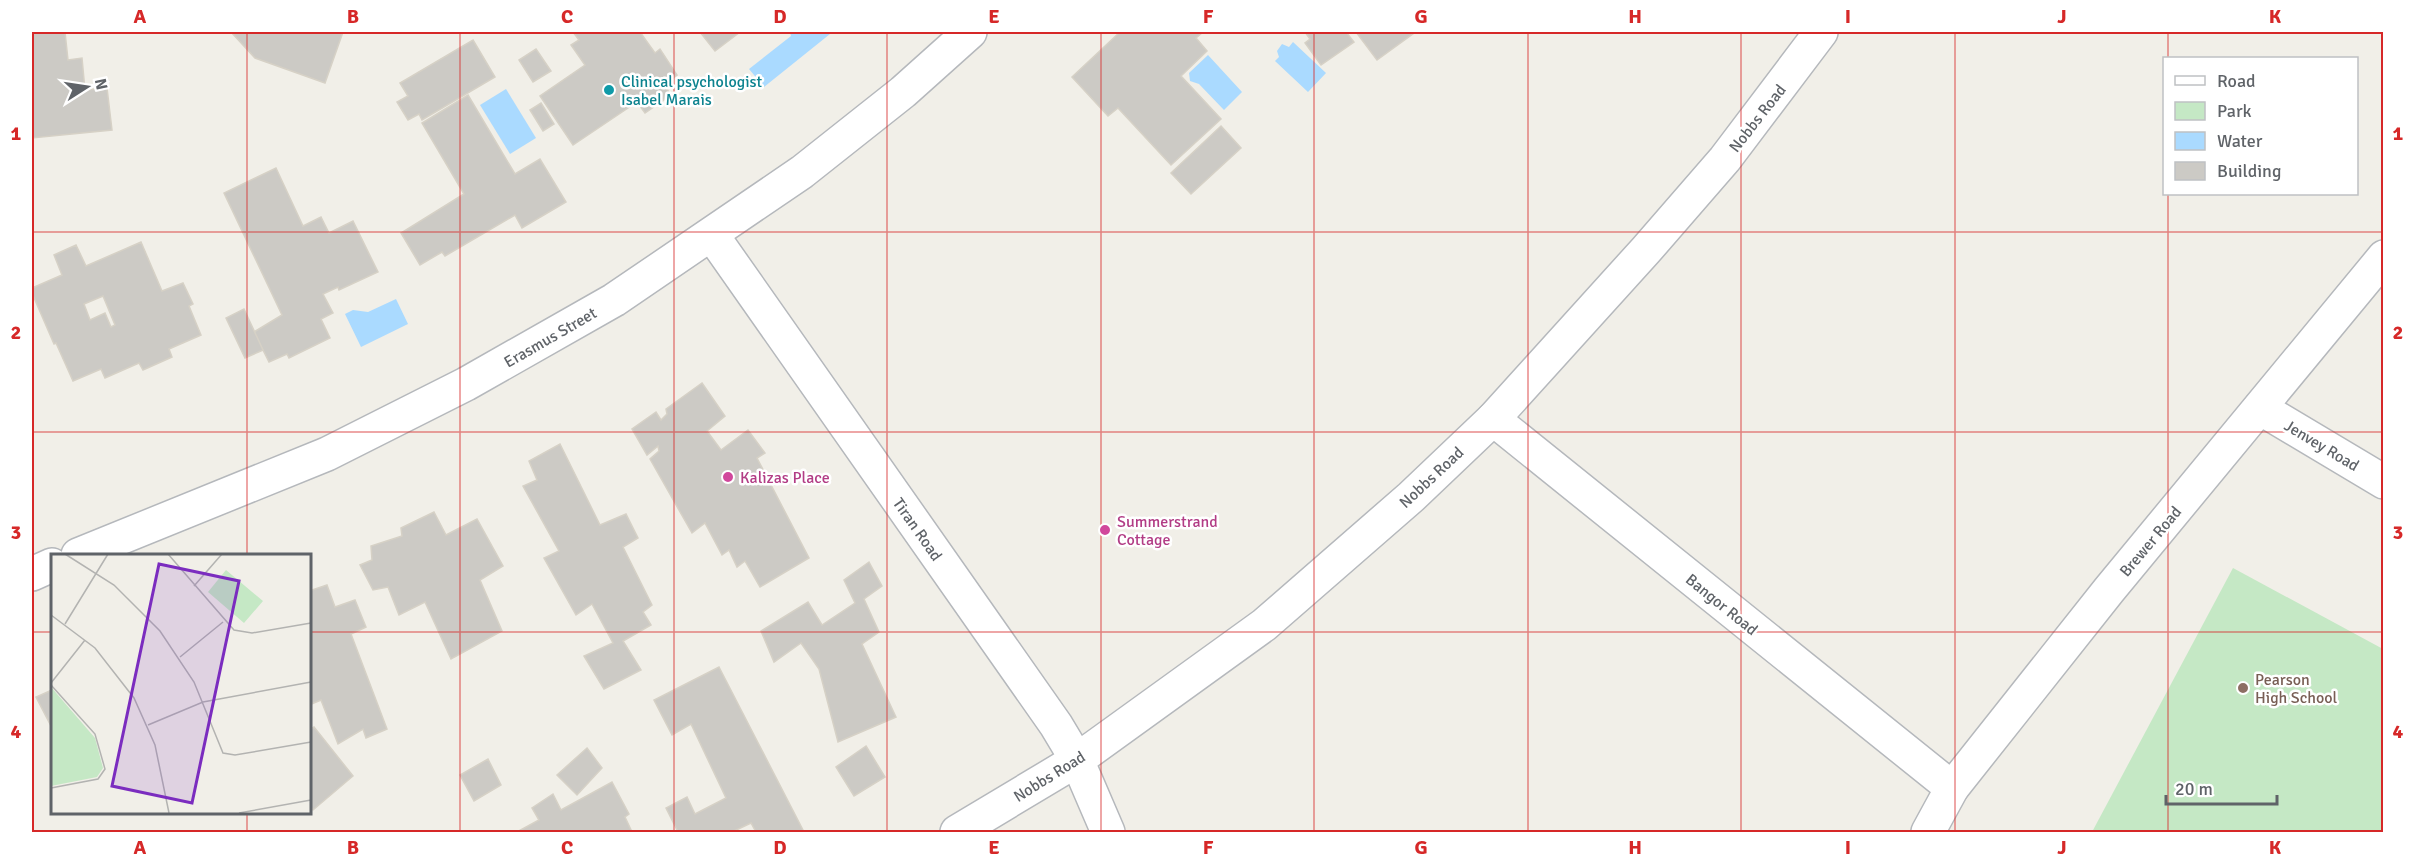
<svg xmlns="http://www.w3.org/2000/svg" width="2415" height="864" font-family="Signika,sans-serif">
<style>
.green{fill:#c5e8c5}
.water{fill:#aadaff}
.building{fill:#cccac5;stroke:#d6d1c6;stroke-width:1.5;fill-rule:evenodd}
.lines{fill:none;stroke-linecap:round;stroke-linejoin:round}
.minor-casing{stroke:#b5b8bc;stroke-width:36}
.minor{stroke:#fff;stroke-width:33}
.grid{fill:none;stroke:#d62828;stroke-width:1.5;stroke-opacity:0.55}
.culture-dot{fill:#0f9aa8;stroke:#fff;stroke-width:2}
.hotel-dot{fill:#d1479c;stroke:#fff;stroke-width:2}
.education-dot{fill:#8d6e63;stroke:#fff;stroke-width:2}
.labels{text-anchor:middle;stroke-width:5;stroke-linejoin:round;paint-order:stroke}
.culture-label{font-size:16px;fill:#0d838f;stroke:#fff;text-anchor:start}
.street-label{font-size:16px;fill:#5f6368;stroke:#fff}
.hotel-label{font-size:16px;fill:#b23c85;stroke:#fff;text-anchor:start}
.education-label{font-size:16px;fill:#785e54;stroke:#fff;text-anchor:start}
.inset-road{fill:none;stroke:#b3b3b1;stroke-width:1.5}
.view{fill:#7b2cbf;fill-opacity:0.15;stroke:#7b2cbf;stroke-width:3}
.inset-edge{fill:none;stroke:#5f6368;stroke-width:3}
.neatline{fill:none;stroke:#d62828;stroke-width:2}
.grid-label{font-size:20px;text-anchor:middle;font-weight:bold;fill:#d62828}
</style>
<rect width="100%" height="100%" fill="#f1efe8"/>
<!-- green -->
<polygon class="green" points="2233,568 2383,649 2383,832 2092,832"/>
<!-- water -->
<g class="water">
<polygon points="790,32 828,32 830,34 764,87 749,69 791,36"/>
<polygon points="1293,42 1326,73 1308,92 1275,61 1279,57 1277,51 1282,44 1289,47"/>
<polygon points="1208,55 1242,92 1224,110 1199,84 1190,81 1189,73"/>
<polygon points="506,89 536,138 510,154 480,105"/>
<polygon points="396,299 408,324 361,347 345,314 353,310 368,312"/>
</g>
<!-- building -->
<g class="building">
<polygon points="32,32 65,32 68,60 82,58 85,90 107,88 112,130 32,138"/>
<polygon points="231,32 343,32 325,83 255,58"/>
<polygon points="573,32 640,32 655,53 660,49 677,75 664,85 671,95 645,113 637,102 573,145 540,96 585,65 571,45 579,40"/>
<polygon points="700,32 740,32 715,51"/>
<polygon points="1120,32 1203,32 1196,38 1207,51 1181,76 1221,119 1171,165 1118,108 1108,116 1072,77"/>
<polygon points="1305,32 1346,32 1354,42 1321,65 1305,43 1310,39"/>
<polygon points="1356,32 1412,32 1414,33 1377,60"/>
<polygon points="473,40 495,77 422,120 419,114 408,120 397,102 408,96 400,83"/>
<polygon points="536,49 551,71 533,82 519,60"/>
<polygon points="468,95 515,174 540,159 566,202 522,228 515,215 445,256 442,252 420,265 401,233 464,194 422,123"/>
<polygon points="541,103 554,124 543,131 530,110"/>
<polygon points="1221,126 1241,148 1191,194 1171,173"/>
<polygon points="276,168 303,226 321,217 329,233 353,221 378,272 339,290 338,287 323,294 333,313 321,319 330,338 289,358 287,354 269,362 254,332 282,315 224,193"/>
<path d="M141,242L162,291L183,283L193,304L189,306L201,335L169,349L172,357L143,370L139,363L105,378L101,369L73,381L56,343L54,344L32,293V288L62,275L54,255L76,245L86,266ZM103,296L115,325L111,327L105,313L90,320L84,304Z"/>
<polygon points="244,309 263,350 245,358 226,318"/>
<polygon points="702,383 725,416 707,431 721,450 748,430 765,453 757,458 809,558 760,587 745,561 737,567 729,550 722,555 705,523 692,533 650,459 659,451 658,446 647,455 632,429 656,412 661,420 667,414 666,409"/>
<polygon points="560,444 600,525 626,514 638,538 623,547 652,605 643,612 651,625 623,641 641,670 604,689 584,656 613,643 592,604 576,615 544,558 559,551 523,486 537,480 529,461"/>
<polygon points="434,512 446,535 477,519 503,566 480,580 502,631 451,659 425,602 399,615 388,587 373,590 360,565 372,560 371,546 402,536 401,528"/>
<polygon points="869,562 882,586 864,599 879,632 862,644 896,717 838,742 819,669 801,643 774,662 761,631 808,602 822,625 855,603 844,580"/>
<polygon points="327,585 335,607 355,600 366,627 351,634 387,729 366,738 363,729 338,744 321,700 309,705 309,591"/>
<polygon points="719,667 804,832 756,832 751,823 732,832 678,832 666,808 687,797 695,814 726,798 691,724 672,735 654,700"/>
<polygon points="52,690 52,728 36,697"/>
<polygon points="314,727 353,776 313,810 309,804 309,730"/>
<polygon points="866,746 885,777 854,796 836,767"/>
<polygon points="587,748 602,768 577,795 557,775"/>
<polygon points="488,759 501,785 474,801 460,775"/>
<polygon points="612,782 629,814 625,817 632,832 517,832 539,820 532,808 553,794 561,810"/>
</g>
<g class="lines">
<!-- minor casing -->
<g class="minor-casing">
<g id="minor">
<polyline points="712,235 1056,725 1077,760 1108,832"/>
<polyline points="2260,408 2384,482"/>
<polyline points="1493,419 1952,788"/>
<polyline points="78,555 327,454 466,384 614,300 802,172 903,92 970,32"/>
<polyline points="32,574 52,565"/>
<polyline points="957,832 1077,760 1264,625 1411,497 1493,419 1646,250 1725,159 1821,32"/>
<polyline points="1928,832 1952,788 2109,590 2384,257"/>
</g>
</g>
<!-- minor -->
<use href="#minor" class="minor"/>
</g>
<!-- grid -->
<path class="grid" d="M247,32V555M460,32V832M674,32V832M887,32V832M1101,32V832M1314,32V832M1528,32V832M1741,32V832M1955,32V832M2168,32V58M2168,194V832M32,232H2384M32,432H2384M32,632H52M309,632H2384M247,812V832"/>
<!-- markers -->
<circle class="culture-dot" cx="609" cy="90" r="6"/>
<g class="hotel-dot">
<circle cx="728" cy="477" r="6"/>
<circle cx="1105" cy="530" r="6"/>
</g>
<circle class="education-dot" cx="2243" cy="688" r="6"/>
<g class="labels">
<!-- culture labels -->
<g class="culture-label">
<text x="621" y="87">Clinical psychologist<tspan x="621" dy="18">Isabel Marais</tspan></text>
</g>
<!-- street labels -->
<g class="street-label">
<text transform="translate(1757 118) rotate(-52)" y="6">Nobbs Road</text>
<text transform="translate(550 337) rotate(-30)" y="6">Erasmus Street</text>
<text transform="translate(2322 445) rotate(31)" y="6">Jenvey Road</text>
<text transform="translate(1431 477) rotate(-43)" y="6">Nobbs Road</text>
<text transform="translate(918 529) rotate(55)" y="6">Tiran Road</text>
<text transform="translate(2150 541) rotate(-50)" y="6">Brewer Road</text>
<text transform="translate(1722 604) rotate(39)" y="6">Bangor Road</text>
<text transform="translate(1049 776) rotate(-32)" y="6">Nobbs Road</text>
</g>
<!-- hotel labels -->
<g class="hotel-label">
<text x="740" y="483">Kalizas Place</text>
<text x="1117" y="527">Summerstrand<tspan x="1117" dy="18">Cottage</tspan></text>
</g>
<!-- education labels -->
<g class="education-label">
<text x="2255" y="685">Pearson<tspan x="2255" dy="18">High School</tspan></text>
</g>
</g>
<!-- overview -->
<g transform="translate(51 554)">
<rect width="260" height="260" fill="#f1efe8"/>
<path d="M175,16L212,47L193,69L157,38ZM0,133L44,184L52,214L46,223L0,232Z" fill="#c5e8c5"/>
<path class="inset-road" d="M14,0L63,31L109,77L143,128L172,199L184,201L260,188M117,0L183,76L201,79L260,69M143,32L171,0M0,61L44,94L83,144L104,191L118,259M14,70L57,0M129,103L172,68M0,129L34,86M0,131L44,180L54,215L47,225L0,234M97,171L152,148L260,128M188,259L260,246"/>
<path class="view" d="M108,10L188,27L141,249L61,232Z"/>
<rect width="260" height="260" class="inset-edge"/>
</g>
<!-- border -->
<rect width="2415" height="864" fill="none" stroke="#ffffff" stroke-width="66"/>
<!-- legend -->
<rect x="2163" y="57" width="195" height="138" fill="#ffffff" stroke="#bfc1c3" stroke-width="1.5"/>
<rect x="2175" y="76" width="30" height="9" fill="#ffffff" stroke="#bfc1c3" stroke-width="1.5"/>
<text x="2217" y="87" font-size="18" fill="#5f6368">Road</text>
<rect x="2175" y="102" width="30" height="18" fill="#c5e8c5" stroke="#bfc1c3" stroke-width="1.5"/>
<text x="2217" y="117" font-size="18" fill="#5f6368">Park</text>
<rect x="2175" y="132" width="30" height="18" fill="#aadaff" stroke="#bfc1c3" stroke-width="1.5"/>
<text x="2217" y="147" font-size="18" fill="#5f6368">Water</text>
<rect x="2175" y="162" width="30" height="18" fill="#cccac5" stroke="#bfc1c3" stroke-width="1.5"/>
<text x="2217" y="177" font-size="18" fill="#5f6368">Building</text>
<!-- north arrow -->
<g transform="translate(87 87) rotate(78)" stroke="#ffffff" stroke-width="4.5" paint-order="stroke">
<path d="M0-4.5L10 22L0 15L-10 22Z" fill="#5f6368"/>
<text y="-9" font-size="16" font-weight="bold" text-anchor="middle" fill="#5f6368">N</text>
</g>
<!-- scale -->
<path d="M2166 795v9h111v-9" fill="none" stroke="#5f6368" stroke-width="3"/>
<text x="2175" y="795" font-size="18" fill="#5f6368" stroke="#ffffff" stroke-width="4.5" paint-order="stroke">20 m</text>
<rect x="33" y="33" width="2349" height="798" class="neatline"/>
<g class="grid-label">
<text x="140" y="23">A</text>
<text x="353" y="23">B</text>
<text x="567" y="23">C</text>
<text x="780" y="23">D</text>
<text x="994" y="23">E</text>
<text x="1208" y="23">F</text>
<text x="1421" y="23">G</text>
<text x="1635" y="23">H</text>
<text x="1848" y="23">I</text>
<text x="2062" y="23">J</text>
<text x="2275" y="23">K</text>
<text x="16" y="140">1</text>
<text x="2398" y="140">1</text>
<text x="16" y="339">2</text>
<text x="2398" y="339">2</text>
<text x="16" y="539">3</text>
<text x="2398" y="539">3</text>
<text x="16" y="738">4</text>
<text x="2398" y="738">4</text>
<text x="140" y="854">A</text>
<text x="353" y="854">B</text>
<text x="567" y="854">C</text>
<text x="780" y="854">D</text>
<text x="994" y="854">E</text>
<text x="1208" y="854">F</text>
<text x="1421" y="854">G</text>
<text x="1635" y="854">H</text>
<text x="1848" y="854">I</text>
<text x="2062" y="854">J</text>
<text x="2275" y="854">K</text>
</g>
</svg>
